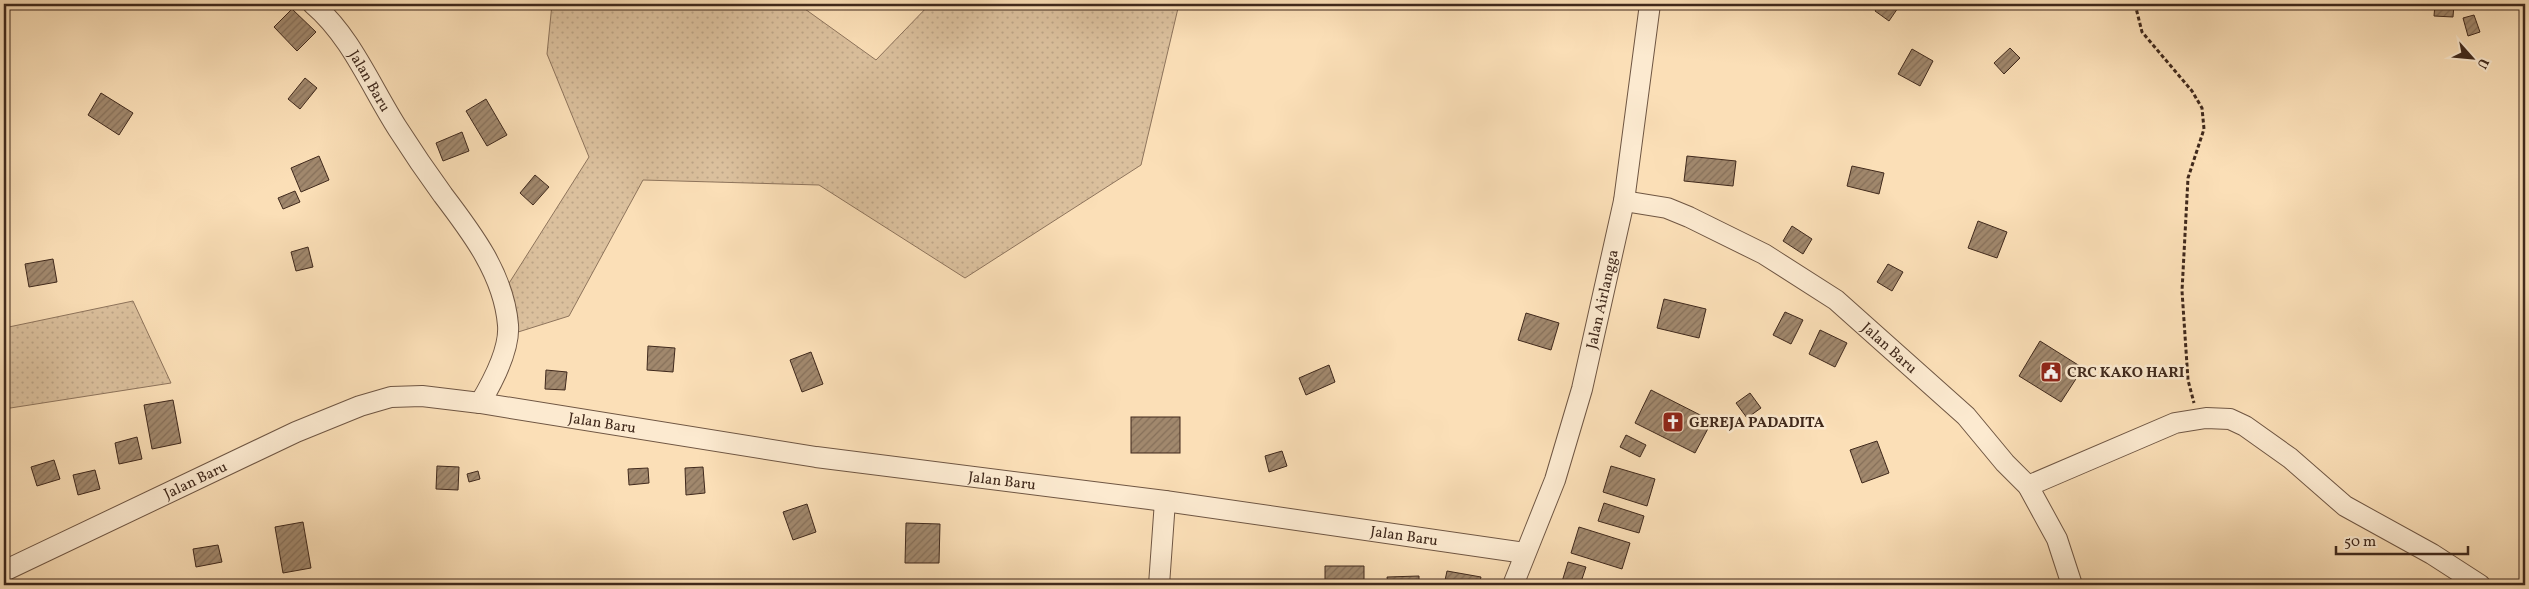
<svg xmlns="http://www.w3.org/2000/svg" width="2529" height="589" font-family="Vollkorn,serif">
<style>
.grass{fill:url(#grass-dots);stroke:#8e745c}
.building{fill:url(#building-hatch);stroke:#40291c}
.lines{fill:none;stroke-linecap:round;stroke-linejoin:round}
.minor-casing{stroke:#6f5643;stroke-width:22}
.path{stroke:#40291c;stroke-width:3;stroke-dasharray:4 2.5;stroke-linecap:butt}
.minor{stroke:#fcead0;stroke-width:20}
.labels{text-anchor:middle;stroke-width:5;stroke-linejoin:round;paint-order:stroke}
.street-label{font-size:15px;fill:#40291c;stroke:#fcead0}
.poi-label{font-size:15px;font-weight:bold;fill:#40291c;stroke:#fcead0;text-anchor:start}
</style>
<defs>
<pattern id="grass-dots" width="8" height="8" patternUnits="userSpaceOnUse" patternTransform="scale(1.25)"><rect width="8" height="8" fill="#dbc09d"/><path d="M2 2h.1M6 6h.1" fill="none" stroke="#bda587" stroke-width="1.8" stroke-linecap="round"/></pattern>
<pattern id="building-hatch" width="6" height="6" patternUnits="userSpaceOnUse" patternTransform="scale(1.25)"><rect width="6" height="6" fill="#a1886d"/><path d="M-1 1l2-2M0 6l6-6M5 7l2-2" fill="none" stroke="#856f59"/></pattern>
</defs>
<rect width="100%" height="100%" fill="#fbdfb7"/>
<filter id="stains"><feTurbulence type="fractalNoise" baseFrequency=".004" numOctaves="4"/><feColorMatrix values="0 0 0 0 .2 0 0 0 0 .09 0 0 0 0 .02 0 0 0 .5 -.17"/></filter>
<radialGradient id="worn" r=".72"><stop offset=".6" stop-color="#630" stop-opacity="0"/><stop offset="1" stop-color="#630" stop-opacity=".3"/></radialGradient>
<!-- grass -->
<g class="grass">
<polygon points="552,4 798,4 876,60 930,4 1179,4 1141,165 965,278 819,185 643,180 569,316 515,333 506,288 589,157 547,54"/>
<polygon points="133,301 171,383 4,409 4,328"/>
</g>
<!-- building -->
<g class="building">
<polygon points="1880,4 1898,4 1900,5 1889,21 1875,11"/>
<polygon points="2435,4 2454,4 2453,17 2434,16"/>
<polygon points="292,9 316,32 297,51 274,27"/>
<polygon points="2474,15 2480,32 2468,36 2463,18"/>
<polygon points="2010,48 2020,58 2004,74 1994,63"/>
<polygon points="1912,49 1933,61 1920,86 1898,74"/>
<polygon points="305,78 317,88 300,109 288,99"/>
<polygon points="101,93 133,113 119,135 88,115"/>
<polygon points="486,99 507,135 487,146 466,111"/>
<polygon points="462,132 469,151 443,161 436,143"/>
<polygon points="319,156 329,180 301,192 291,168"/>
<polygon points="1687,156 1736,161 1733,186 1684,181"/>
<polygon points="1852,166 1884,173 1879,194 1847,186"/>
<polygon points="535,175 549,187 533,205 520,193"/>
<polygon points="295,191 300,202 283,209 278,198"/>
<polygon points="1978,221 2007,232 1997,258 1968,248"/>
<polygon points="1792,226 1812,239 1803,254 1783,241"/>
<polygon points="308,247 313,267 296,271 291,252"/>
<polygon points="53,259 57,282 29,287 25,264"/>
<polygon points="1888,264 1903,272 1892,291 1877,282"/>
<polygon points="1664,299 1706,309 1699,338 1657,328"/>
<polygon points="1785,312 1803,320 1791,344 1773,335"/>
<polygon points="1526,313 1559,323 1551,350 1518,340"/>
<polygon points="1820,330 1847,343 1835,367 1809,354"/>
<polygon points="2040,341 2083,368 2061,402 2019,376"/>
<polygon points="648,346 675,348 673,372 647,370"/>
<polygon points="811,352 823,384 802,392 790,360"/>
<polygon points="1329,365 1335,382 1306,395 1299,378"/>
<polygon points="546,370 567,372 565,390 545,389"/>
<polygon points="1651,390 1712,421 1695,453 1635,423"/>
<polygon points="1750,393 1761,408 1747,418 1736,403"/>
<polygon points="173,400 181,443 152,449 144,405"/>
<rect x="1131" y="417" width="49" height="36"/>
<polygon points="1626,435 1646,445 1640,457 1620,447"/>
<polygon points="137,437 142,459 119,464 115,443"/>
<polygon points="1877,441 1889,473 1862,483 1850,450"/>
<polygon points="1282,451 1287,466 1269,472 1265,456"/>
<polygon points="54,460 60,479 37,486 31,467"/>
<polygon points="437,466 459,467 458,490 436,489"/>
<polygon points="1611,466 1655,479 1647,506 1603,492"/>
<polygon points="703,467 705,493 686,495 685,468"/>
<polygon points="648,468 649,483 629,485 628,469"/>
<polygon points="95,470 100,489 78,495 73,475"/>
<polygon points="478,471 480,479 469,482 467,474"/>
<polygon points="1604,503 1644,516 1639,533 1598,521"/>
<polygon points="807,504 816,532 793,540 783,512"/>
<polygon points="303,522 311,568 283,573 275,527"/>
<polygon points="906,523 940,524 939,563 905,563"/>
<polygon points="1579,527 1630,543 1622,569 1571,553"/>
<polygon points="218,545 222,562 196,567 193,549"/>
<polygon points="1568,562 1586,567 1580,585 1561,585"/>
<polygon points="1325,566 1364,566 1364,582 1325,583"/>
<polygon points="1447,571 1481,577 1479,585 1444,585"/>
<polygon points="1419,576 1419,585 1388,585 1387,577"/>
</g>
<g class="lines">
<!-- minor casing -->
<g class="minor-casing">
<g id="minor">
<path id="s1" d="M313,4C351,36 371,87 398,129C412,151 427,173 443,195C472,233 504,275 508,325C510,349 492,383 480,403"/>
<path id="s2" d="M1624,201L1667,208L1689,217L1764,254L1836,300L1966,416L2005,463L2028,486L2057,539L2072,585"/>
<polyline points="2028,486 2175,423 2206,418 2230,419 2245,426 2290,458 2345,506 2432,554 2480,585"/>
<path id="s3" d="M4,571L296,432L360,406L391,397L422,396L480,403L816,457L1165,501L1525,553"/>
<polyline points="1159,585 1165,501"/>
<path id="s4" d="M1513,585L1555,480L1582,389L1624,201L1650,4"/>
</g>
</g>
<!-- path -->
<polyline class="path" points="2135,4 2142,32 2192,91 2202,108 2204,129 2188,178 2182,291 2188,380 2194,403"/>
<!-- minor -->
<use href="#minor" class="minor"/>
</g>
<!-- icons -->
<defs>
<g id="civic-square" transform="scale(1.125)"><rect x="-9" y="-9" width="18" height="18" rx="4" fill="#8f2418" stroke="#fcead0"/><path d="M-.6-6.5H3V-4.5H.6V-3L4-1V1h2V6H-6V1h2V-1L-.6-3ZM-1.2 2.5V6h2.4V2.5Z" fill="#fff"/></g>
<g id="church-square" transform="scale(1.125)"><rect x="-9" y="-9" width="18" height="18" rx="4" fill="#8f2418" stroke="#fcead0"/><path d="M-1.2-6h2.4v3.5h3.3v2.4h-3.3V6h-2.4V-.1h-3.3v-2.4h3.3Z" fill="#fff"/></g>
</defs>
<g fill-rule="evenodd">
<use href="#civic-square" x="2051" y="372"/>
<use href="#church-square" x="1673" y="422"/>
</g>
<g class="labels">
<!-- street labels -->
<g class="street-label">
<text dy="5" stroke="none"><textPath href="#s1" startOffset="96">Jalan Baru</textPath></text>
<text dy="5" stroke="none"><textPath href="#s4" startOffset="300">Jalan Airlangga</textPath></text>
<text dy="5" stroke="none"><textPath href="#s2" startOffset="308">Jalan Baru</textPath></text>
<text dy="5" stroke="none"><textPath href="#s3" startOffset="638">Jalan Baru</textPath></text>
<text dy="5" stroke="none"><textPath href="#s3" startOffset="212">Jalan Baru</textPath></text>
<text dy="5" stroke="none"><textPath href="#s3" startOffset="1042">Jalan Baru</textPath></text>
<text dy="5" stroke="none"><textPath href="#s3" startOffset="1448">Jalan Baru</textPath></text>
</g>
<!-- poi labels -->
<g class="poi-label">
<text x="2067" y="377">CRC KAKO HARI</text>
<text x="1689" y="427">GEREJA PADADITA</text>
</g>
</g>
<!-- margin -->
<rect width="2529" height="589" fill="none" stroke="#fbdfb7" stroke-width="20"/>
<rect x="5" y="5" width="2519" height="579" fill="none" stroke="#40291c" stroke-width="2.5"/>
<rect x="10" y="10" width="2509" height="569" fill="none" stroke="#40291c"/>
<!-- north arrow -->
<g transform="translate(2472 58) rotate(117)" stroke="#fcead0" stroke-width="4" paint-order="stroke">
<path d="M0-4L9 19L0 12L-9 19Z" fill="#40291c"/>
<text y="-8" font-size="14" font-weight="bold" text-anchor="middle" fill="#40291c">U</text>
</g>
<!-- scale -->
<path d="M2336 546v8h132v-8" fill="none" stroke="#40291c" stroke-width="2.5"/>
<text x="2344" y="546" font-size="15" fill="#40291c" stroke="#fcead0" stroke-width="4" paint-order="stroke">50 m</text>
<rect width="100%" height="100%" filter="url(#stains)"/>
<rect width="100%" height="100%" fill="url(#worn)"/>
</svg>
